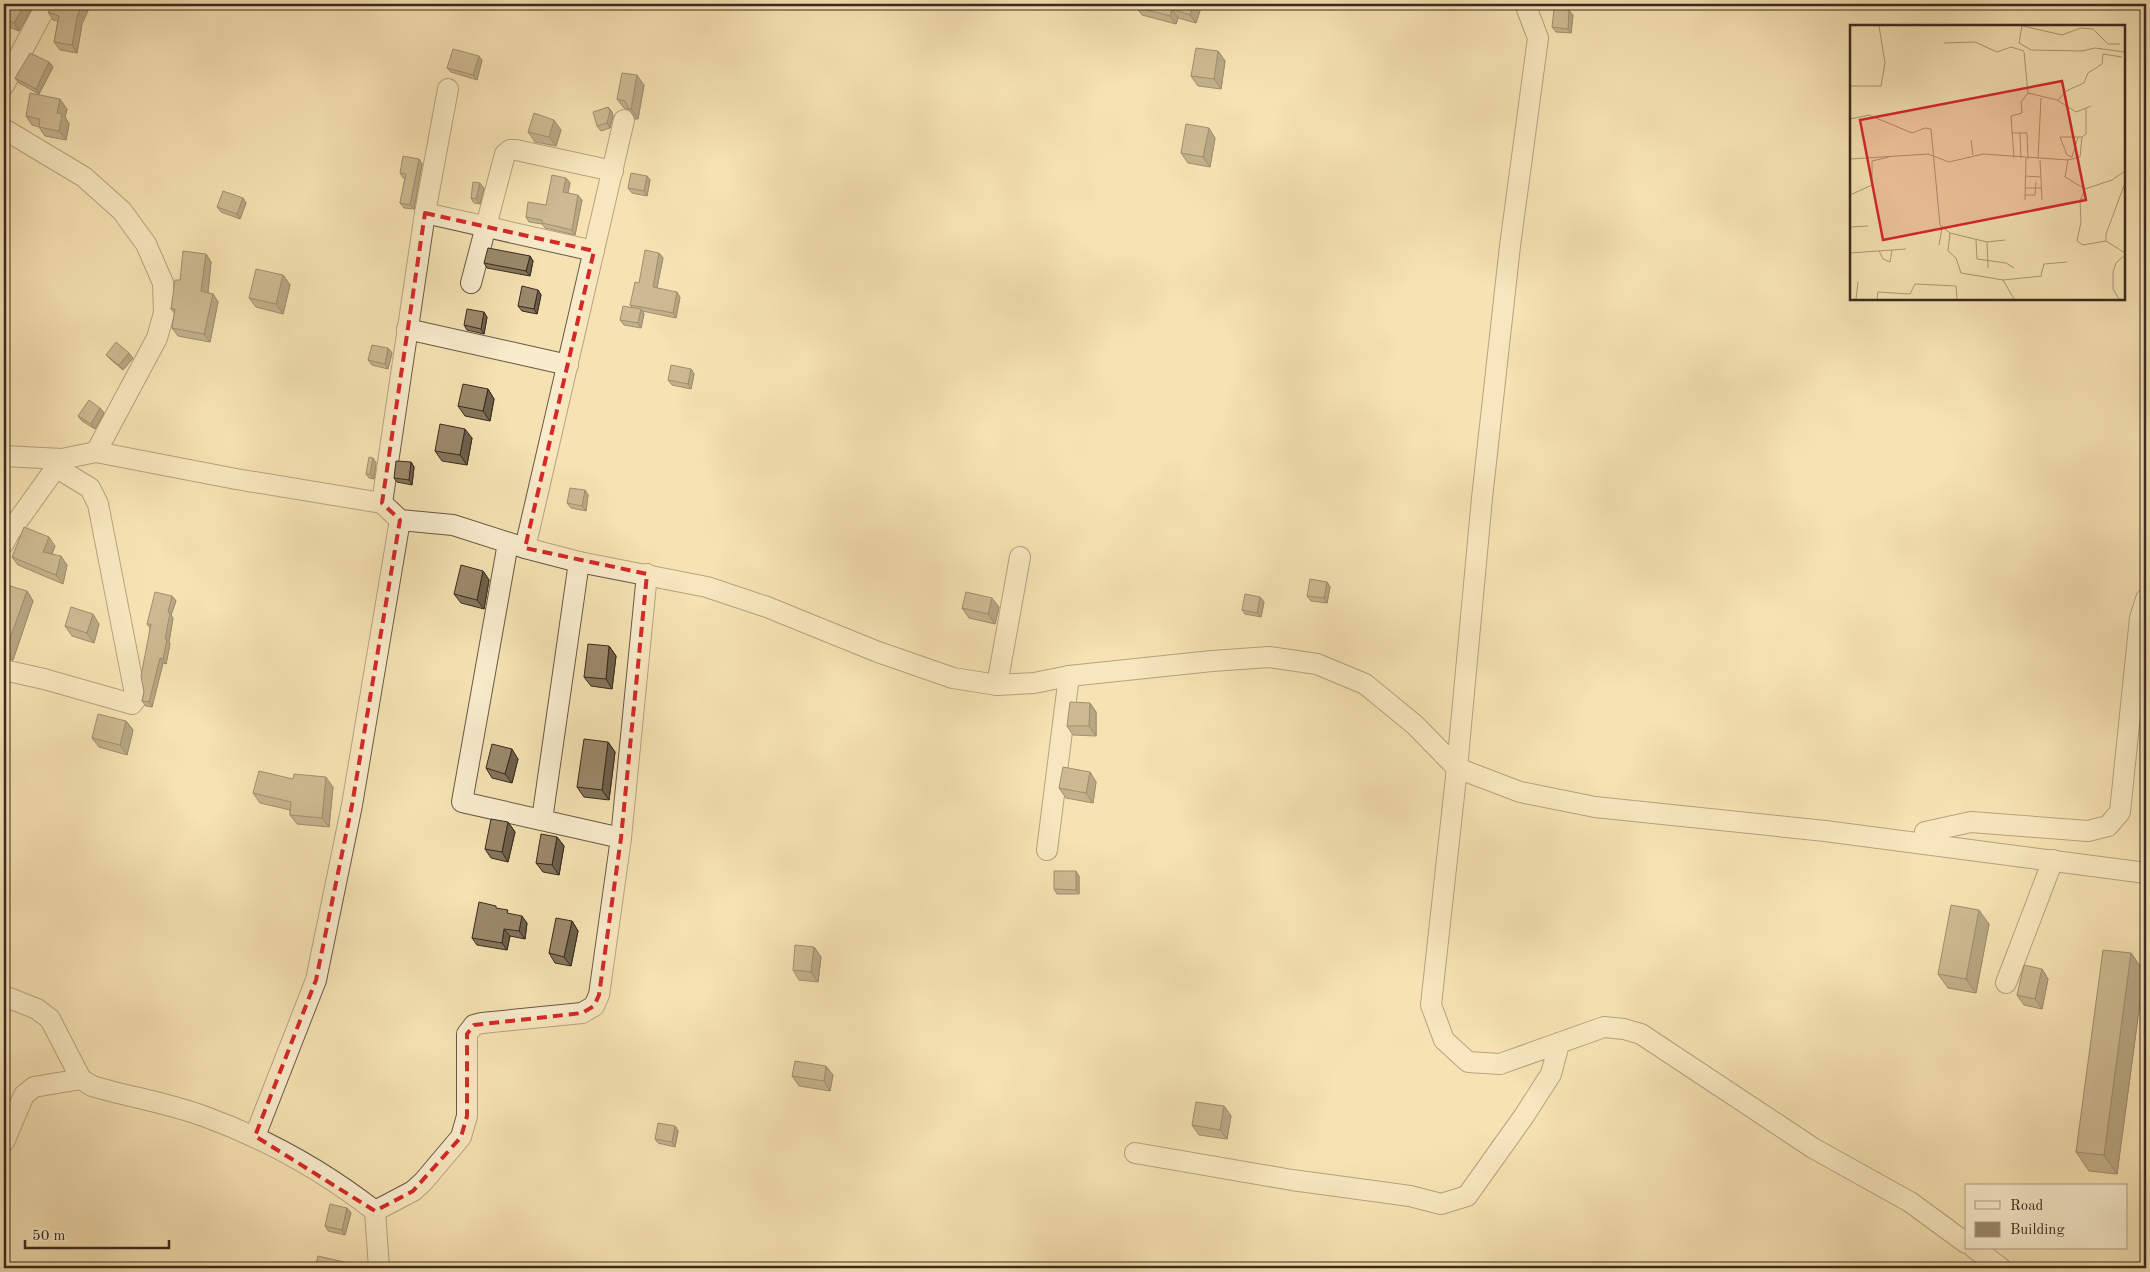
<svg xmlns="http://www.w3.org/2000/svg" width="2150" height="1272" font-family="'Old Standard TT',serif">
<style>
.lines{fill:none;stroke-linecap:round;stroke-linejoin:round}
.minor-casing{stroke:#695744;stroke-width:22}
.minor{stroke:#f8eccd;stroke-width:20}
.wall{fill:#85765c;stroke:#3a291f}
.shaded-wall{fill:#6c604b;stroke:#3a291f}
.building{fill:#9b896b;stroke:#3a291f}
.marked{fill:none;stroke:#d62828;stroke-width:4;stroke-dasharray:10 6;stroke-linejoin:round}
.inset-road{fill:none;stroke:#aa9877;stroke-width:1}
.view{fill:#d62828;fill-opacity:0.15;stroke:#d62828;stroke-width:2.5}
.inset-edge{fill:none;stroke:#3a291f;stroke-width:2.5}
</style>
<rect width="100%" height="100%" fill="#f5e2b2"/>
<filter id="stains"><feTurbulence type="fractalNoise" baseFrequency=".004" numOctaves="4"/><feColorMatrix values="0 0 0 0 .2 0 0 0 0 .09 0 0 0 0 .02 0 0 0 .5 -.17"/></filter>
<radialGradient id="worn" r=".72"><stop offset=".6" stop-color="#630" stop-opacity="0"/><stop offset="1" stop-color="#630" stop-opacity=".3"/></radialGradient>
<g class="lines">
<!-- minor casing -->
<g class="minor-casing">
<g id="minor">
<polyline points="1525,4 1538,38 1510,246 1482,498 1457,768 1431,1005 1444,1040 1468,1062 1500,1064 1604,1027 1624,1029 1641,1034 1813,1148 1910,1202 1966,1243"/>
<polyline points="4,85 42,13 55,4"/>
<polyline points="4,129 84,177 122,211 146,244 163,283 164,313 157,338 96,452 236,479 382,503 400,520 453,525 525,548 579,562 707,587 767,607 878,652 953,678 997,685 1034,683 1069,676 1212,661 1269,657 1317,664 1365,684 1415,725 1457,768 1520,792 1595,807 1825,831 2146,873"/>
<polyline points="425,213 594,251"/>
<polyline points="471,283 505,154 510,150 516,150 613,171"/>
<polyline points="407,329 568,365"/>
<polyline points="4,456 62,459 96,452"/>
<polyline points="382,503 425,213 448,89"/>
<polyline points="4,543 9,533 62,459"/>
<polyline points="508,543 462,802 621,838"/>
<polyline points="525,548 624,120"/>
<polyline points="4,670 44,679 132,704 136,699 98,504 90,488 57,468"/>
<polyline points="997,685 1020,557"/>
<polyline points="542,820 579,562"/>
<polyline points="1925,832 1971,822 2088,831 2108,826 2120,812 2140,618 2146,599"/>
<polyline points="1047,850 1069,676"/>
<polyline points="2006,983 2053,860"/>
<path d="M4,996L37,1009L50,1019L81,1079L92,1086C129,1097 169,1103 206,1117C266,1139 325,1172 375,1211L379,1268"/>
<polyline points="255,1136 316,980 352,805 400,520"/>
<polyline points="4,1142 24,1095 34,1087 81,1079"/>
<polyline points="1135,1153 1292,1180 1410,1196 1441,1204 1467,1196 1524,1116 1551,1074 1559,1044"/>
<polyline points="375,1211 413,1191 423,1182 461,1137 467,1116 467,1034 474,1025 482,1023 582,1013 594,1006 599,995 621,838 647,574"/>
<polyline points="1974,1248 2001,1268"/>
</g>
</g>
<!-- minor -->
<use href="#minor" class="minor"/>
</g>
<!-- wall -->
<g class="wall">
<polygon points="4,4 19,31 4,25"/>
<polygon points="1202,4 1196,23 1178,18 1176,24 1142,15 1136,7"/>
<polygon points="48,12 82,24 77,53 60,50 54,42 58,21 53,20"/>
<polygon points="1573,15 1571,33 1556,32 1552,27"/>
<polygon points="1218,51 1225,61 1221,89 1198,86 1191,76"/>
<polygon points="482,60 477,80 451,72 447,68"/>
<polygon points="49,62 53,67 39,94 19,83 15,78"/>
<polygon points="644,85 638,119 635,119 630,110 624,108 617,99"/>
<polygon points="608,107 612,112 613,116 610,128 601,131 597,126"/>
<polygon points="67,109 65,117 69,124 66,140 45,136 39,127 32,125 26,116"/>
<polygon points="561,130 556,146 535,142 528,132"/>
<polygon points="1215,138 1210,167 1188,163 1181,153"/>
<polygon points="419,159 422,164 414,209 404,208 400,203 405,178 403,178 400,173"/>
<polygon points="647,176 650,180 647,196 632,193 628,188"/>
<polygon points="566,178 570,183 568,193 582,200 575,235 545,228 542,224 529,222 526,217 546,205"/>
<polygon points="484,188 480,204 474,203 471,198"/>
<polygon points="243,198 246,203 240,219 221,212 217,207"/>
<polygon points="659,253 663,258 657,288 680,297 676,318 642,311 644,314 641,328 624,325 620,320 632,307 630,305 639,283"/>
<polygon points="206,254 211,262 208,293 213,294 218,302 210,342 178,336 172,328 175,314 171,309 180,280"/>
<polygon points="530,256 533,261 530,276 487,268 484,263"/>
<polygon points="283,275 290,285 283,314 256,307 249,298"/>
<polygon points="538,290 541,295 537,314 522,311 518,306"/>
<polygon points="487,317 484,334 467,330 464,325"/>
<polygon points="388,348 392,353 388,369 372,365 368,360"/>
<polygon points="106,355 133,358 123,370 110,359"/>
<polygon points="691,369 694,374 691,389 672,385 668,380"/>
<polygon points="488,389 494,399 490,421 465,416 458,406"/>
<polygon points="100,408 104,413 95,429 82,421 78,416"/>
<polygon points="472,438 467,465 442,461 435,451"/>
<polygon points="373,458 376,463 374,479 369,478 366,474"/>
<polygon points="411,462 414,467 412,485 397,482 394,478"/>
<polygon points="585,490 588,495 586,511 571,508 567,503"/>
<polygon points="55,546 52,554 67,565 63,584 18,565 12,557"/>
<polygon points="483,571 489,580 484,609 461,603 454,594"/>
<polygon points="1327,582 1330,587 1327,603 1311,601 1307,596"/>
<polygon points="27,591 33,601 13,660 4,660 4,595"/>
<polygon points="172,596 176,601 171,615 173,618 169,642 170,644 166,664 163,663 152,707 146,706 142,701 144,692 150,628 147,624"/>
<polygon points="1260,597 1264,602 1261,617 1245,614 1242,610"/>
<polygon points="999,607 995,624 969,618 962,608"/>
<polygon points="99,624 94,643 72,636 65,626"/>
<polygon points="609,646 616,656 612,689 591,686 584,677"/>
<polygon points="1090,703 1096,712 1096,736 1073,735 1067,726"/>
<polygon points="126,721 133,730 127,755 99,747 92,738"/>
<polygon points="608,742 615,752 609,800 584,797 577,787"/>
<polygon points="518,759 512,783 492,778 486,768"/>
<polygon points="1090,772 1096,782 1093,803 1066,798 1059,788"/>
<polygon points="293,779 333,787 329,827 297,824 290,815 290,810 260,803 253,793"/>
<polygon points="508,822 515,832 508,862 491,858 485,849"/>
<polygon points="557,837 564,846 559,875 543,872 536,863"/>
<polygon points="1079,876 1079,894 1057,894 1054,889"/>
<polygon points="498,909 527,923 525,939 510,936 507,950 477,945 472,938"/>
<polygon points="572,921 578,931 571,966 555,963 549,953"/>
<polygon points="1989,924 1976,993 1948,988 1938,974"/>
<polygon points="814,947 821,957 818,982 799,980 793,970"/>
<polygon points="2131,953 2144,972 2117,1174 2089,1171 2076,1152"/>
<polygon points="2042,969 2048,979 2042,1009 2024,1005 2017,995"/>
<polygon points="833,1075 830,1091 799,1086 792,1076"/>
<polygon points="1224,1106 1231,1116 1227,1139 1199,1135 1192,1125"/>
<polygon points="675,1126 678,1131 675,1147 658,1143 655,1139"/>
<polygon points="347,1208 351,1213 345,1235 328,1231 325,1226"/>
</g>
<!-- shaded-wall -->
<g class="shaded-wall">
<polygon points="25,4 35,4 19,31 14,23"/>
<polygon points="82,4 91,4 82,24 77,53 72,45 77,17"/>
<polygon points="1193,4 1202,4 1196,23 1190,15"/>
<polygon points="1172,9 1178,18 1176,24 1170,16"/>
<polygon points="1569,10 1573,15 1571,33 1568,29"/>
<polygon points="1218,51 1225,61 1221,89 1214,79"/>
<polygon points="479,56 482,60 477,80 473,75"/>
<polygon points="49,62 53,67 39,94 36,89"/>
<polygon points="637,75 644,85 638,119 631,109"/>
<polygon points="60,99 67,109 65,117 69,124 66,140 59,131 57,113"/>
<polygon points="608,107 612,112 613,116 610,128 607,123"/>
<polygon points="554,120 561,130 556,146 549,137"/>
<polygon points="1209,128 1215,138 1210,167 1203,157"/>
<polygon points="419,159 422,164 414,209 410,205"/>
<polygon points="647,176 650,180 647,196 644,191"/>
<polygon points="566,178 570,183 567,196 563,192"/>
<polygon points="480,183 484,188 480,204 476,199"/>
<polygon points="578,195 582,200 575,235 572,230"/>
<polygon points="243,198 246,203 240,219 237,214"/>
<polygon points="659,253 663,258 656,292 653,287"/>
<polygon points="206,254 211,262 207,300 201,291"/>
<polygon points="530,256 533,261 530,276 526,271"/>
<polygon points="283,275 290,285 283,314 276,304"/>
<polygon points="538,290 541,295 537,314 534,309"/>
<polygon points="677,292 680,297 676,318 673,313"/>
<polygon points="213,294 218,302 210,342 204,334"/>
<polygon points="641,309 644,314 641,328 638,323"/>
<polygon points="484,312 487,317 484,334 481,329"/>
<polygon points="388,348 392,353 388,369 385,364"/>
<polygon points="129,353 133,358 123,370 119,365"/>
<polygon points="691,369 694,374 691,389 688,384"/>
<polygon points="488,389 494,399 490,421 483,411"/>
<polygon points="100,408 104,413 95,429 91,424"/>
<polygon points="4,424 8,430 5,444 4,443"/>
<polygon points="465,429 472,438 467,465 460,455"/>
<polygon points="373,458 376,463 374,479 370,474"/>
<polygon points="411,462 414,467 412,485 409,480"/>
<polygon points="585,490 588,495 586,511 582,506"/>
<polygon points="49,537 55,546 49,561 43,552"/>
<polygon points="61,556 67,565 63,584 56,575"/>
<polygon points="483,571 489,580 484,609 477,600"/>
<polygon points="1327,582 1330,587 1327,603 1324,598"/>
<polygon points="27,591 33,601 13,660 6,650"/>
<polygon points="172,596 176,601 171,615 173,618 169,642 170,644 166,664 163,659 168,612"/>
<polygon points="1260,597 1264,602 1261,617 1257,613"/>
<polygon points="992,598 999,607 995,624 988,614"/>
<polygon points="93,614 99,624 94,643 87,633"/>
<polygon points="609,646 616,656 612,689 606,679"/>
<polygon points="160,658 163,663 152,707 149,702"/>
<polygon points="1090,703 1096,712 1096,736 1089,726"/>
<polygon points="126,721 133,730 127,755 120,745"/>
<polygon points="608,742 615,752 609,800 602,790"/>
<polygon points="512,749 518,759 512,783 505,774"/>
<polygon points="1090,772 1096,782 1093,803 1086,793"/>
<polygon points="326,777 333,787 329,827 322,818"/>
<polygon points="508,822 515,832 508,862 502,852"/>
<polygon points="557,837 564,846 559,875 552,865"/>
<polygon points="1076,871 1079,876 1079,894 1076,890"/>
<polygon points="1979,910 1989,924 1976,993 1966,979"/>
<polygon points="522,916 527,923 525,939 519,931"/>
<polygon points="572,921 578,931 571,966 564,957"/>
<polygon points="504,929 510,936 507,950 502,943"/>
<polygon points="814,947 821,957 818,982 811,972"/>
<polygon points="2131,953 2144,972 2117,1174 2104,1155"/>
<polygon points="2042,969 2048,979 2042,1009 2035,999"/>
<polygon points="826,1066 833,1075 830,1091 824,1081"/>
<polygon points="1224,1106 1231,1116 1227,1139 1220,1130"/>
<polygon points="675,1126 678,1131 675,1147 672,1142"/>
<polygon points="347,1208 351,1213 345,1235 342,1230"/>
</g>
<!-- building -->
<g class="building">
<polygon points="4,4 25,4 14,23 4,19"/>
<polygon points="58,4 82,4 77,17 72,45 54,42 59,16 48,12"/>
<polygon points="1137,4 1193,4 1190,15 1172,9 1170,16 1136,7"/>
<polygon points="1554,9 1569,10 1568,29 1552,27"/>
<polygon points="1196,48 1218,51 1214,79 1191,76"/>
<polygon points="453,49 479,56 473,75 447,68"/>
<polygon points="30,53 49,62 36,89 15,78"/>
<polygon points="622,73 637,75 631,109 629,109 625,101 617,99"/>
<polygon points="30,93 60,99 57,113 62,114 59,131 39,127 40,119 26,116"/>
<polygon points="608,107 610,111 607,123 597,126 593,112"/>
<polygon points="534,113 554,120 549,137 528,132"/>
<polygon points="1186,124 1209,128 1203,157 1181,153"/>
<polygon points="403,156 419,159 410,205 400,203 406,174 400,173"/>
<polygon points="631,173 647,176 644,191 628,188"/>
<polygon points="552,175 566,178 563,192 578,195 572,230 542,223 542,220 526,217 528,202 546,205"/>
<polygon points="473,182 480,183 476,199 471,198"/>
<polygon points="223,191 243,198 237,214 217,207"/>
<polygon points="488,248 530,256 526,271 484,263"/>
<polygon points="645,250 659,253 653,287 677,292 673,313 630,305 635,282 639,283"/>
<polygon points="183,251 206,254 201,291 213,294 204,334 172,328 175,309 171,309 175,280 180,280"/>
<polygon points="256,269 283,275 276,304 249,298"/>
<polygon points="522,286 538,290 534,309 518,306"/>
<polygon points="623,306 641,309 638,323 620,320"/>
<polygon points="467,309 484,312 481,329 464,325"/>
<polygon points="116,342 129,353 119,365 106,355"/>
<polygon points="372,345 388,348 385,364 368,360"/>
<polygon points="671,365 691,369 688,384 668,380"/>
<polygon points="463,384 488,389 483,411 458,406"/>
<polygon points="89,400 100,408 91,424 78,416"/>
<polygon points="440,424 465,429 460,455 435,451"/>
<polygon points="369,457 373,458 370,474 366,474"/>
<polygon points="396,461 411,462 409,480 394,478"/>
<polygon points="570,488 585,490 582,506 567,503"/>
<polygon points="24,527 49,537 43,552 61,556 56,575 12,557"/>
<polygon points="461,565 483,571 477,600 454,594"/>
<polygon points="1310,579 1327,582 1324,598 1307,596"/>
<polygon points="7,585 27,591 6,650 4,650 4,595"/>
<polygon points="155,592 172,596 168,612 170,613 165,639 167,639 163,659 160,658 149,702 142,701 144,692 141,676 151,624 147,624"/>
<polygon points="966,592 992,598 988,614 962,608"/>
<polygon points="1245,594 1260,597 1257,613 1242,610"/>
<polygon points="71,607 93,614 87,633 65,626"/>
<polygon points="588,644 609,646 606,679 584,677"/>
<polygon points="1070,702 1090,703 1089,726 1067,726"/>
<polygon points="98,714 126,721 120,745 92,738"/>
<polygon points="584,739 608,742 602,790 577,787"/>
<polygon points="492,744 512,749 505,774 486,768"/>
<polygon points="1063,767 1090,772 1086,793 1059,788"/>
<polygon points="259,771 293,779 294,774 326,777 322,818 290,815 291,802 253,793"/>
<polygon points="491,819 508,822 502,852 485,849"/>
<polygon points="541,834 557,837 552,865 536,863"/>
<polygon points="1054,871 1076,871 1076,890 1054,889"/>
<polygon points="479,902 496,906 496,908 508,910 507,913 522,916 519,931 504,929 502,943 472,938"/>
<polygon points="1951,905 1979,910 1966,979 1938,974"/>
<polygon points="556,918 572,921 564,957 549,953"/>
<polygon points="795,945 814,947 811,972 793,970"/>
<polygon points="2103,950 2131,953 2104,1155 2076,1152"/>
<polygon points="2024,965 2042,969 2035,999 2017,995"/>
<polygon points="795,1061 826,1066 824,1081 792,1076"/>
<polygon points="1196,1102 1224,1106 1220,1130 1192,1125"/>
<polygon points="658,1123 675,1126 672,1142 655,1139"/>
<polygon points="330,1204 347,1208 342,1230 325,1226"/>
<polygon points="318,1256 353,1264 353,1268 315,1268"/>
</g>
<!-- marked area -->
<path d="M0 0H2150V1272H0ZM425,213L594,251L525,548L647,574L621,838L599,995L594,1006L582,1013L474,1025L467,1034V1116L461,1137L413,1191L375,1211L255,1136L316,980L352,805L400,520L382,503Z" fill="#f5e2b2" fill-opacity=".55" fill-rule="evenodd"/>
<path class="marked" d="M425,213L594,251L525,548L647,574L621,838L599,995L594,1006L582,1013L474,1025L467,1034V1116L461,1137L413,1191L375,1211L255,1136L316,980L352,805L400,520L382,503Z"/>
<!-- overview -->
<g transform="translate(1850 25)">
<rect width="275" height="275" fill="#f5e2b2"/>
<path class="inset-road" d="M172,1L169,18L181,25L232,26L245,23L275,27M173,1L212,10L231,3L243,4L258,19H270M94,18L125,17L147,27L161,22L174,26M174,27L178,68L207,75L226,87L241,81M0,61H31L35,38L29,1M208,75L216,66L234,58L238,48L252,39L253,29L272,32M0,94L19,90L62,108L75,103L81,104L90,200L100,208L137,217M162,108H177L178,134M170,108L171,133M121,115L123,130M222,132L217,130L210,112H232M222,132L228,112M164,133L161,91L172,88L171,77L178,68M0,134L78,129L99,137L133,129L218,135L215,152L235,164L262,155L275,146M188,134L191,73M190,135L192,175M218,135L230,132L232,112L236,109V84M175,151L191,152M275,158L256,209V216L275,228M175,163H191M235,164L230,176L231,197L227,216L233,220L256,216M0,170L22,160V136L39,132M175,170H185L186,157M175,175L176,133M0,202L18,201M100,208L98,226L106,233L111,248L153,255L192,251M126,215L127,234L156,238L164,243M89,220L92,203M29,226L33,234L40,237L42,225M0,228L56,224M138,243L137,217L155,215M191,250L194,239L217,237M153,255L164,274M6,274L8,257M27,274L28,267L60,269L65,259L106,261L107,274M269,274L263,264V247L266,238L275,230"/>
<path class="view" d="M212,56L236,175L33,215L10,95Z"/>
<rect width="275" height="275" class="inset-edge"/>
</g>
<!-- margin -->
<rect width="2150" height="1272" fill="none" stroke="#f5e2b2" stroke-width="20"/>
<rect x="5" y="5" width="2140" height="1262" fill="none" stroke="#3a291f" stroke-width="2.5"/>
<rect x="10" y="10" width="2130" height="1252" fill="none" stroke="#3a291f"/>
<!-- legend -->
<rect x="1965" y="1184" width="162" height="65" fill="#f8eccd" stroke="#ac9e87"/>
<rect x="1975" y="1201" width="25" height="8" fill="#f8eccd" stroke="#ac9e87"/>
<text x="2010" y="1210" font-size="15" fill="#3a291f">Road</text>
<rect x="1975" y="1222" width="25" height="15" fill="#9b896b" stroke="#ac9e87"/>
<text x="2010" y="1234" font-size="15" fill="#3a291f">Building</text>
<!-- scale -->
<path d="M25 1240v8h144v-8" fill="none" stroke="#3a291f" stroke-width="2.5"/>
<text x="32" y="1240" font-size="15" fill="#3a291f" stroke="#f8eccd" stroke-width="4" paint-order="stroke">50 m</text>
<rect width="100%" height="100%" filter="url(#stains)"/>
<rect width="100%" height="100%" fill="url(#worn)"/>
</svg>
